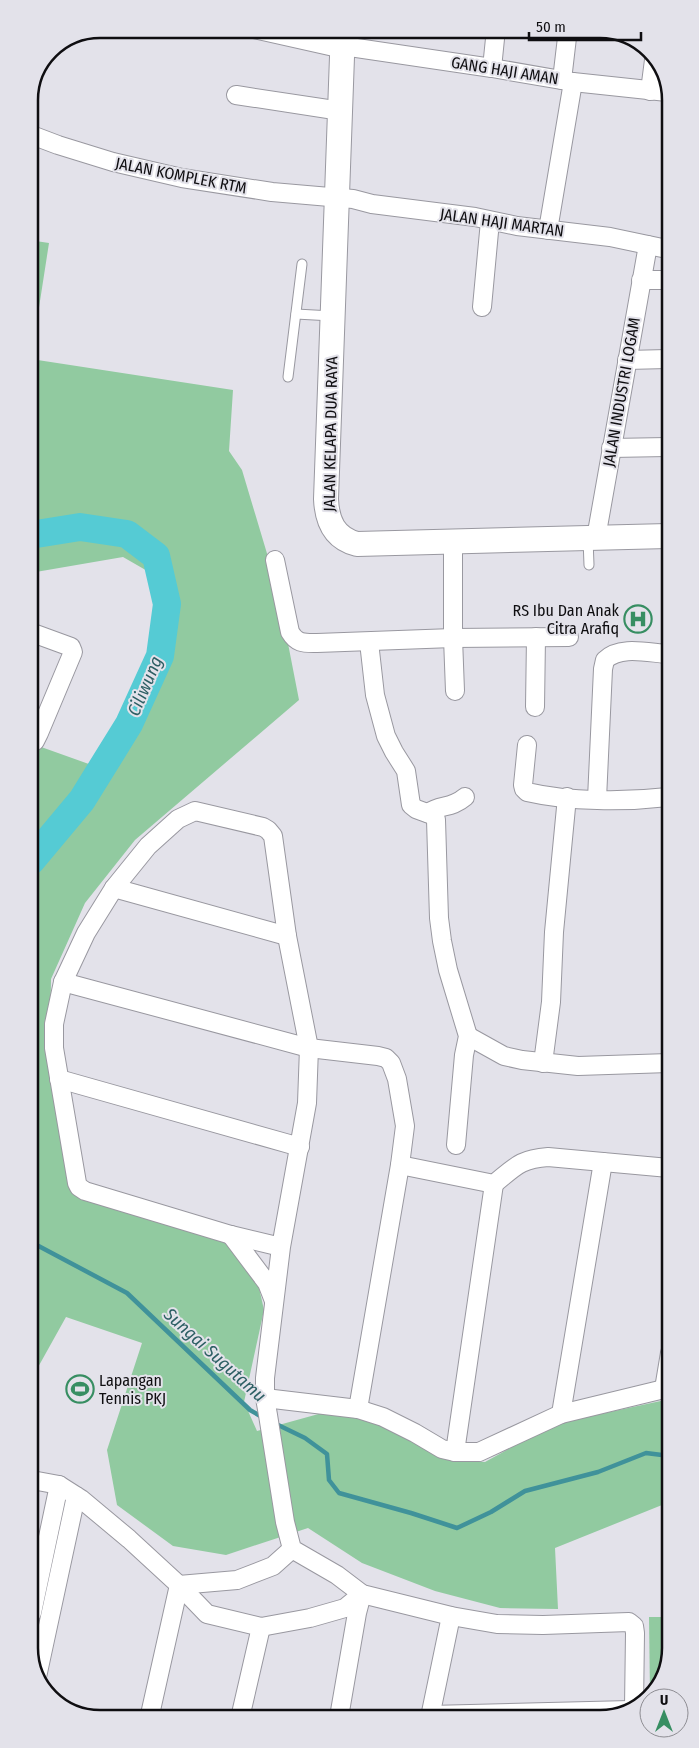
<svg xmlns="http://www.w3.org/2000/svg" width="699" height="1748" font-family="'Fira Sans Condensed',sans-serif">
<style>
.green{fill:#91caa0}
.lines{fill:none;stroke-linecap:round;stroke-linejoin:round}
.stream{stroke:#40929a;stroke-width:4.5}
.river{stroke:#55cbd4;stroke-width:28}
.lane-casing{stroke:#9998a0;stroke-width:11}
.street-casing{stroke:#9998a0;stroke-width:20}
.secondary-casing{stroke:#9998a0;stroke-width:26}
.lane{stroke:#fff;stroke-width:9}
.street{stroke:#fff;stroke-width:18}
.secondary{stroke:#fff;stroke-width:24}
.labels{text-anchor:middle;stroke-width:4;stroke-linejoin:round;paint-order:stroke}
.street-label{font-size:16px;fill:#0f0e11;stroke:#e3e2ea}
.poi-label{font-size:16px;fill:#0f0e11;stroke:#e3e2ea;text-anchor:end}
.water-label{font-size:18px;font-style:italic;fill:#2d5f64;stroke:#e3e2ea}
.rim{fill:none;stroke:#0f0e11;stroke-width:2.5}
</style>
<rect width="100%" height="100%" fill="#e3e2ea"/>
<!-- green -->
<g class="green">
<polygon points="29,240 49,243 31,359 233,390 229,451 242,470 277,587 299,700 135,840 85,903 51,979 50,1042 77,1194 216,1226 254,1265 264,1310 244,1402 257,1431 333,1410 390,1426 443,1459 485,1462 554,1424 670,1399 670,1513 662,1505 555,1548 558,1609 500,1608 435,1591 362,1563 308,1528 226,1555 173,1546 117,1505 107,1450 142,1343 66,1317 32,1378 30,743 100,768 165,614 156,576 123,557 30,573"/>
<polygon points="649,1617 670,1617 670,1648 656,1691 650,1695"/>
</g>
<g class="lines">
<!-- stream -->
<g class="stream">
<polyline points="31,1242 127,1293 250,1410 262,1417"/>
<polyline points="274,1423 305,1438 327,1454 329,1480 339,1493 411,1513 457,1528 491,1512 525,1491 598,1472 646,1453 670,1456"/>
</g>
<!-- river -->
<polyline class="river" points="30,535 80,527 127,534 156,556 167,604 160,656 129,724 82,800 31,861"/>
<!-- lane casing -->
<g class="lane-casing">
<g id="lane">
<polyline points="296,314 332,316"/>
<polyline points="288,377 302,264"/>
<polyline points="588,539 589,565"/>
</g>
</g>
<!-- street casing -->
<g class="street-casing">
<g id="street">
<polyline points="254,29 343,49"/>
<polyline points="343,46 492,68 573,82 667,92"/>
<polyline points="492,68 496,29"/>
<polyline points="562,80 568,29"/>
<polyline points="650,91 654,60"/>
<polyline points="236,95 341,111"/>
<polyline points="29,134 58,145 113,162 182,178 272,192 353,199 372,204 475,217 517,226 610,237 667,249"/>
<polyline points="548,230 573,82"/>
<polyline points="641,280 667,280"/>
<polyline points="482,307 490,221"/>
<polyline points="627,360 667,359"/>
<polyline points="611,448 667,447"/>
<polyline points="596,538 648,245"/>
<polyline points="453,542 453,638 455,691"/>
<path d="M275,560L290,632C297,644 304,643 317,643L453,638L569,637"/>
<polyline points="30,632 71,647 73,652 39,733 35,741 30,742"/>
<polyline points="369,642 375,695 386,736 394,752 406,771 411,805 416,809 435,816 436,820 439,918 442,941 448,970 468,1036 464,1055 456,1145"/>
<polyline points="535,707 536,637"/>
<path d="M527,745L523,785L524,789L527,792C570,802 625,802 668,797"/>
<path d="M597,799L603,669L605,660C620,645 649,653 668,654"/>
<path d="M428,813C440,804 451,809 465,797"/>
<polyline points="114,888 287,936"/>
<polyline points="63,982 309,1048 378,1056 386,1058 391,1063 397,1079 405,1126 400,1165 358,1409"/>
<polyline points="468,1036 504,1056 522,1060 578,1066 669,1063"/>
<polyline points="543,1063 551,1002 554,932 567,797"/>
<polyline points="59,1079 300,1147"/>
<path d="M400,1165L494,1184C515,1167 520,1159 548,1157L669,1168"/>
<polyline points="231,1235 267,1283 274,1301"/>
<polyline points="281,1247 231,1235 85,1191 79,1187 77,1183 54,1048 54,1024 63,982 86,933 114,888 148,846 178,819 195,811 263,827 268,830 273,836 287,936 309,1048 307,1103 281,1247 265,1378 265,1398 268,1415 285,1522 292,1549 337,1575 362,1594 451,1616 497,1624 543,1625 629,1622 634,1626 635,1633 634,1707"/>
<polyline points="664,1389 670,1353"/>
<polyline points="265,1398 358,1409 383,1417 415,1433 442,1449 455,1452 479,1452 561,1414 664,1389 670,1389"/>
<polyline points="561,1414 603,1162"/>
<polyline points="455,1452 494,1184"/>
<polyline points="32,1480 59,1485 81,1499 129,1539 179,1585 207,1614 261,1627 310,1618 345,1608 362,1594"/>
<polyline points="179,1585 237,1580 273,1566 292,1549"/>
<polyline points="32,1613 59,1485"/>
<polyline points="37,1677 76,1496"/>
<polyline points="430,1715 630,1710"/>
<polyline points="339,1717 357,1613 362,1594"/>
<polyline points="430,1717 451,1616"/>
<polyline points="240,1718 261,1627"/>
<polyline points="149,1719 179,1585"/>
</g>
</g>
<!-- secondary casing -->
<g class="secondary-casing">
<path id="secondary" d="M343,29L326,499C327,521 334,538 357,544L668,536"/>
</g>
<!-- lane -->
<use href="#lane" class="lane"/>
<!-- street -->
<use href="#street" class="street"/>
<!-- secondary -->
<use href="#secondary" class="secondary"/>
</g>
<!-- icons -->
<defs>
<g id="hospital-ring" transform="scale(1.4375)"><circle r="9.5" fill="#e3e2ea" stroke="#378e62" stroke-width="1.5"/><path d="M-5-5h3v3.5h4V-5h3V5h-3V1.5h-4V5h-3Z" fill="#378e62"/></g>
<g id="stadium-ring" transform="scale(1.4375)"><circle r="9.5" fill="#e3e2ea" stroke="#378e62" stroke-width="1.5"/><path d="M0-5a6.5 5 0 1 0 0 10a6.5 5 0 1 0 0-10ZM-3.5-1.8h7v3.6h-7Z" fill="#378e62"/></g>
</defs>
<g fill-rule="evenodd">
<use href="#hospital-ring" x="638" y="619"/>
<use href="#stadium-ring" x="80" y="1389"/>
</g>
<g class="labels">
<!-- street labels -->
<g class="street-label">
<text transform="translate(505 70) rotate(9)" y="6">GANG HAJI AMAN</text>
<text transform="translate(181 175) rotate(11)" y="6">JALAN KOMPLEK RTM</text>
<text transform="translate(502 222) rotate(8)" y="6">JALAN HAJI MARTAN</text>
<text transform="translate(621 392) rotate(-80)" y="6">JALAN INDUSTRI LOGAM</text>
<text transform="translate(330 434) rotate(-89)" y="6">JALAN KELAPA DUA RAYA</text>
</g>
<!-- poi labels -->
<g class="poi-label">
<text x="619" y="616">RS Ibu Dan Anak<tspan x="619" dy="18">Citra Arafiq</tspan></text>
<text x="99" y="1386" text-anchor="start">Lapangan<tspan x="99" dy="18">Tennis PKJ</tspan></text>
</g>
<!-- water labels -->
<g class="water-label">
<text transform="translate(145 686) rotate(-67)" y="6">Ciliwung</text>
<text transform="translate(215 1355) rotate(42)" y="6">Sungai Sugutamu</text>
</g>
</g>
<!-- crop -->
<path d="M0 0H699V1748H0ZM100 38H600A62 62 0 0 1 662 100V1648A62 62 0 0 1 600 1710H100A62 62 0 0 1 38 1648V100A62 62 0 0 1 100 38Z" fill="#e3e2ea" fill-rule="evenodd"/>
<path class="rim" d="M100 38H600A62 62 0 0 1 662 100V1648A62 62 0 0 1 600 1710H100A62 62 0 0 1 38 1648V100A62 62 0 0 1 100 38Z"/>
<!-- north arrow -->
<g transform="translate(664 1713)"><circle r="24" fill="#e3e2ea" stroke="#8e8d93"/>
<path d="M0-4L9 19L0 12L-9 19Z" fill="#378e62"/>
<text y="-8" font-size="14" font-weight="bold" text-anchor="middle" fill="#0f0e11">U</text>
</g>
<!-- scale -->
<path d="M529 32v8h112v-8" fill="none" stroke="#0f0e11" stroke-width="2.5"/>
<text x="536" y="32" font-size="15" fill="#0f0e11" stroke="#e3e2ea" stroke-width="4" paint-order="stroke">50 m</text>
</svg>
